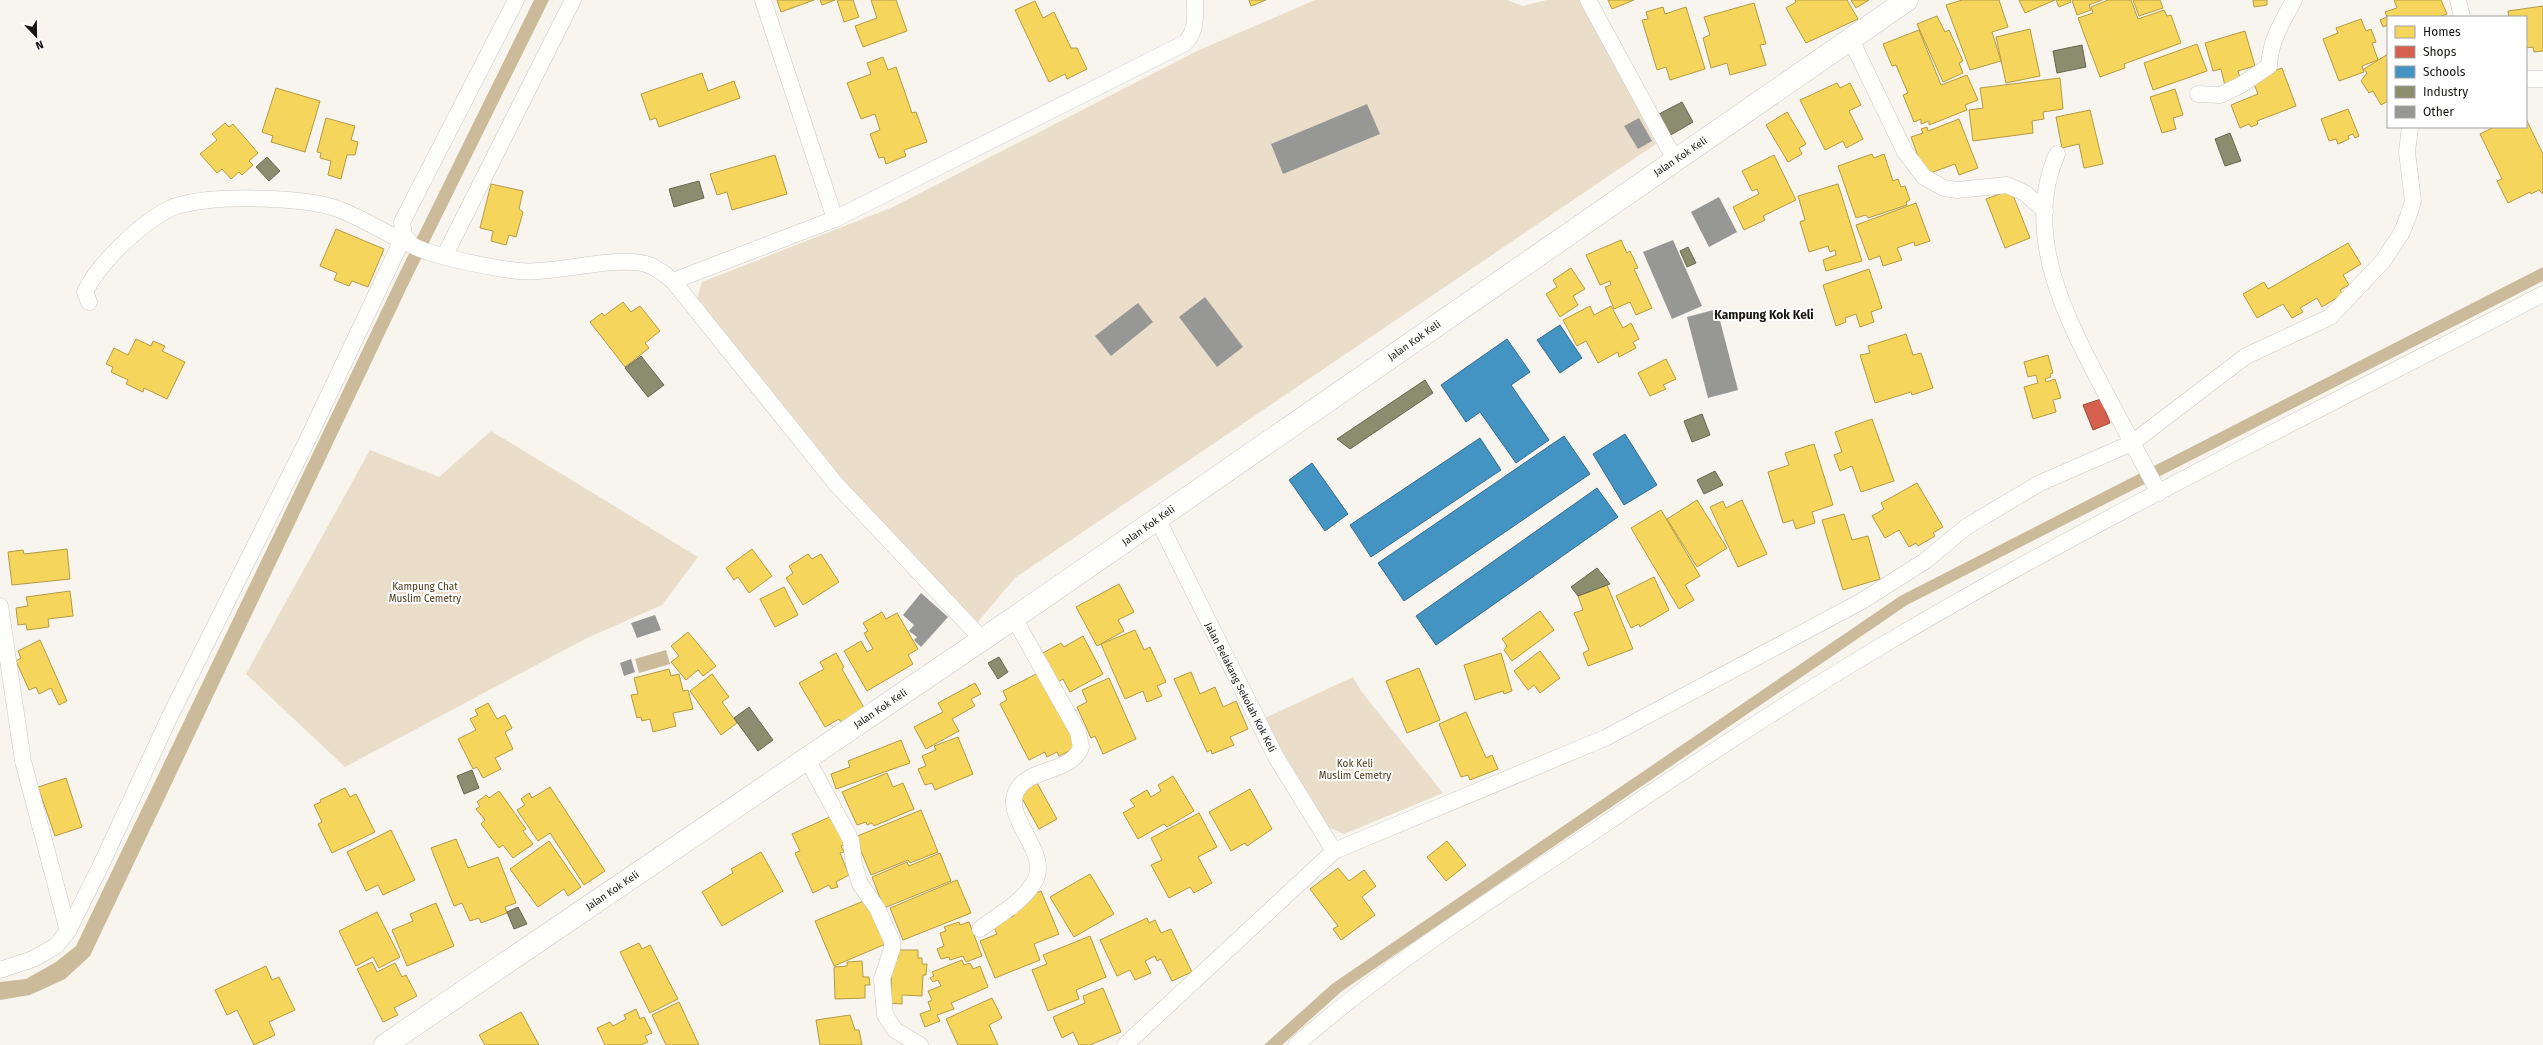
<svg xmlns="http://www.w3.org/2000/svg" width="2543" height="1045" font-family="'Fira Sans',sans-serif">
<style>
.green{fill:#eadeca}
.water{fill:#ccbb9b}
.homes{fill:#f6d55c;stroke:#b39b45}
.shops{fill:#d6604d;stroke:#9c493b}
.schools{fill:#4393c3;stroke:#366d8d}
.industry{fill:#8c8c6e;stroke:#696852}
.building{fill:#979895}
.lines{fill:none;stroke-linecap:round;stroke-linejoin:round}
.street-casing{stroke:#cbc8c3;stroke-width:17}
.secondary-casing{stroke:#cbc8c3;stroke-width:23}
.street{stroke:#fefefc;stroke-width:16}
.secondary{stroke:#fefefc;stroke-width:22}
.labels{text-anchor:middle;stroke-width:4;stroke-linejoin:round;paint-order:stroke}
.street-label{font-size:10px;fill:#161410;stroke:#fff}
.park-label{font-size:10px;fill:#483714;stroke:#fff}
.quarter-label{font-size:12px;font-weight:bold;fill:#161410;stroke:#fff}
</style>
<rect width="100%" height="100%" fill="#f8f5ee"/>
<!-- green -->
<g class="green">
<polygon points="1315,0 1507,0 1523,6 1547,0 1580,0 1656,144 1015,578 976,624 850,489 696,302 702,282 893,207 1197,51"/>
<polygon points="491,431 698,557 662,605 585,639 345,767 246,674 370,450 439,477"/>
<polygon points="1353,677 1361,691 1443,793 1344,834 1328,827 1263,719"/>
</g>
<!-- water -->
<g class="water">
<polygon points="534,0 549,0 410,281 90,956 65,979 30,995 0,1000 0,982 26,979 56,962 76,946 398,276"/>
<polygon points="2543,267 2543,281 1907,605 1342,991 1282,1045 1264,1045 1332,984 1900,596"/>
<polygon points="666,650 670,664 639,673 635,659"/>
</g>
<!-- homes -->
<g class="homes">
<polygon points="777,0 814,0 781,12"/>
<polygon points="820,0 835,0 822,5"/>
<polygon points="837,0 853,0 859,17 844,22"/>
<polygon points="871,0 896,0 907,31 863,47 855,26 877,18"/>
<polygon points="1249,0 1266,0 1251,6"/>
<polygon points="1608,0 1634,0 1612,9"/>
<polygon points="1795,0 1847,0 1858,19 1806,43 1786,8 1796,2"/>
<polygon points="1851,0 1869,0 1856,8"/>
<polygon points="1962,0 1999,0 2008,27 1992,32 2001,61 1970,70 1946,5"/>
<polygon points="2019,0 2055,0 2025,13"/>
<polygon points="2056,0 2070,0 2071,2 2059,7"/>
<polygon points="2072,0 2102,0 2089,5 2091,10 2077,15"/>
<polygon points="2108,0 2131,0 2138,19 2164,10 2167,16 2171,15 2181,43 2124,64 2125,68 2100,77 2078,18 2093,13 2091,7"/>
<polygon points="2133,0 2160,0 2163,8 2139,16"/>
<polygon points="2253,0 2267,0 2267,5 2254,7"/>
<polygon points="2394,0 2441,0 2447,14 2439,17 2388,17 2388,25 2383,27 2380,20 2387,17 2385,12 2397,8"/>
<polygon points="1035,1 1043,18 1054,12 1071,48 1077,48 1087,69 1067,79 1065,74 1049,82 1015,10"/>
<polygon points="1754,3 1766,44 1760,45 1766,65 1730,75 1727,63 1711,68 1703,38 1710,35 1704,17"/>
<polygon points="2543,6 2543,51 2534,52 2533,47 2526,48 2526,17 2509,17 2508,11"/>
<polygon points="1663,7 1665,14 1686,7 1705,69 1670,80 1666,67 1657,70 1642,20 1648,19 1646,12"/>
<polygon points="1937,16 1945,32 1949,30 1963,61 1959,63 1963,73 1943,82 1917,24"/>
<polygon points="2361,19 2366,31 2371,29 2376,42 2372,43 2378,60 2362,66 2364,72 2339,81 2323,39 2338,33 2336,28"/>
<polygon points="2030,29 2040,76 2006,83 1996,37"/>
<polygon points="1919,30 1941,85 1967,75 1978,100 1965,105 1967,110 1929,125 1929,121 1921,124 1921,119 1914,122 1903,95 1908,93 1896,65 1892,66 1883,44"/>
<polygon points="2245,31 2255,66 2238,71 2241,81 2225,86 2221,69 2213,71 2205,43"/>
<polygon points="2197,44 2207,71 2153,90 2144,63"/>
<polygon points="2388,54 2388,101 2381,105 2373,91 2369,93 2361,81 2367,73 2364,69"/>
<polygon points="883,57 888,70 896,67 912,113 916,112 927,142 904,150 906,156 886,164 884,157 879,158 870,134 880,130 875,114 861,119 847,83 871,74 867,63"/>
<polygon points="2282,68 2296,106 2257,121 2258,124 2251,127 2249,124 2240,128 2231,105 2258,94 2252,79"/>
<polygon points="702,73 708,91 734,81 740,98 659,127 656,118 650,120 641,94"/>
<polygon points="2060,78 2063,109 2043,112 2044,119 2032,121 2033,133 1973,141 1969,110 1983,108 1980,88"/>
<polygon points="1837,83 1840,88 1850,83 1861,105 1849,111 1863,139 1846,148 1843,141 1825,150 1800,100"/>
<polygon points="276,88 320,101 305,152 271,142 273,136 262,132"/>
<polygon points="2175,89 2183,115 2173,118 2176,129 2162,133 2150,97"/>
<polygon points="2348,109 2359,136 2355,138 2353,134 2348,136 2349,139 2338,144 2336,139 2329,141 2321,119"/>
<polygon points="2090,110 2103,164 2084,168 2079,144 2062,148 2056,117"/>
<polygon points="1787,112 1806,144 1799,148 1802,154 1788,162 1766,125"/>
<polygon points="326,118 355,126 351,140 358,142 355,155 347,155 341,179 328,175 331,161 320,158 321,153 317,152"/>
<polygon points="1959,119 1978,168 1959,175 1955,164 1925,175 1911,137 1923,133 1921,129 1927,127 1928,131"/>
<polygon points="2526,119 2543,154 2543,194 2539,190 2531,194 2530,192 2508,203 2497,181 2502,179 2480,134 2494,127 2526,127"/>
<polygon points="225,123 229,127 233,124 258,153 249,161 253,165 242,175 239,172 231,179 222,169 217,173 200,154 217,140 212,134"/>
<polygon points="1872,154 1874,158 1884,154 1893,181 1898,179 1901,187 1905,186 1910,200 1906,202 1907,205 1868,218 1866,215 1856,218 1838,166"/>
<polygon points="775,155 787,194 732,210 727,192 717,195 710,174"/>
<polygon points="1774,155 1796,200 1763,216 1765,220 1744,230 1733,207 1759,194 1757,189 1752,191 1742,171"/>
<polygon points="491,184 523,191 519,209 523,212 516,237 509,235 506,245 491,241 493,231 480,228"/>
<polygon points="1838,184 1862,261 1826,271 1823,260 1836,255 1835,250 1830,252 1828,246 1809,252 1800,222 1805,220 1798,196"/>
<polygon points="2011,190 2030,238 2005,248 1986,199"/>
<polygon points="1916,203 1930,241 1915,246 1914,242 1897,248 1902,260 1883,266 1880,256 1869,260 1856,225"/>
<polygon points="336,229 384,249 368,287 352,281 349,286 334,280 337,273 320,266"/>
<polygon points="1621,240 1627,253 1630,251 1638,268 1634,269 1652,308 1636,315 1630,302 1614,309 1605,287 1611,285 1610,281 1600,285 1586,255"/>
<polygon points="2348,243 2361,264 2343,275 2349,285 2340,290 2343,294 2322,307 2317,298 2300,308 2303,312 2292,318 2283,304 2257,318 2243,294 2264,282 2268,289"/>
<polygon points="1571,268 1585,289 1573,296 1578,305 1560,317 1546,294 1557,287 1553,280"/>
<polygon points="1869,269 1882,308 1871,312 1874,322 1860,327 1856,314 1845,318 1846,322 1836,326 1823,285"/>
<polygon points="623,302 631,312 640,306 660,331 645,343 649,348 625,367 590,322 602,313 604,316"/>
<polygon points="1590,306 1594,315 1611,306 1623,328 1631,323 1639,339 1633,342 1636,348 1619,357 1618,352 1598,363 1586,341 1577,346 1563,320"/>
<polygon points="1906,334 1913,355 1921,353 1933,388 1912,395 1911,392 1875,403 1860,355 1870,353 1868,346"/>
<polygon points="136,339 151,346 153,341 165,346 162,351 185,362 167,399 144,388 143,392 126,384 128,380 111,372 113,367 106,364 114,348 128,355"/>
<polygon points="2048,355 2053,373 2050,374 2051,377 2045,379 2046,382 2055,379 2061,398 2053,400 2056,412 2033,419 2024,387 2038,383 2036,375 2028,377 2024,362"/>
<polygon points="1666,359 1676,379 1663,385 1666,389 1650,396 1638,373"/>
<polygon points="1872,419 1894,481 1861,492 1852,466 1840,471 1834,455 1842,452 1835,432"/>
<polygon points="1814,444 1833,505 1812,512 1815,523 1796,529 1793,520 1783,523 1768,472 1789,465 1785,453"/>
<polygon points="1917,483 1943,527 1933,533 1935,536 1918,546 1916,543 1909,547 1899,530 1885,538 1872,516 1884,509 1881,503"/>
<polygon points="1697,500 1727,548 1697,567 1667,519"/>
<polygon points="1742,500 1767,554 1738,567 1710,507 1723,501 1726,508"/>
<polygon points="1661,510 1700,576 1685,585 1694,600 1679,609 1631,528"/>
<polygon points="1844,514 1852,540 1868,536 1880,579 1843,590 1822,520"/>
<polygon points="67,549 70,579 12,585 8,552 23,550 24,554"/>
<polygon points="752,549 772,576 749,593 738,577 734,580 726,568"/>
<polygon points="808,554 812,559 821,554 839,582 803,605 786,578 793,573 789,566"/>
<polygon points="1654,577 1669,610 1640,627 1639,624 1631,628 1616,596"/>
<polygon points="1119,584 1134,612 1118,620 1124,631 1097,646 1076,607"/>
<polygon points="1607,585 1633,649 1588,666 1583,653 1589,650 1574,613 1583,610 1578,596"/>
<polygon points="784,587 798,615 775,627 760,599"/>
<polygon points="70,591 73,616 48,619 49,627 27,630 26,624 18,625 16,608 28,606 26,597"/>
<polygon points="1540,611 1554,630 1512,661 1504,650 1507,646 1502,639"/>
<polygon points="882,612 886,619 897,613 918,649 908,655 913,664 867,691 844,651 861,641 867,652 873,649 864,633 868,631 863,623"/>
<polygon points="1135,630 1144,650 1150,647 1166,682 1157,686 1162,696 1147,702 1143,691 1125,699 1101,644"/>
<polygon points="688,632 716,666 703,676 698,670 686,680 671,662 679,656 671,646"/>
<polygon points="1083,636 1103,674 1070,692 1063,679 1056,683 1041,654 1061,643 1064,647"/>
<polygon points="40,640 67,701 59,705 51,688 39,694 36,687 29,690 16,661 21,658 18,651"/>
<polygon points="1540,651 1560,678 1540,693 1534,685 1528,690 1514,671"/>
<polygon points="836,653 844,667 842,669 864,708 841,722 839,719 825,727 799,683 824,669 820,662"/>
<polygon points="1501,653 1512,691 1504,694 1503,691 1475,700 1464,665"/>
<polygon points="1419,668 1440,720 1407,733 1386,681"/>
<polygon points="669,669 671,676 679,674 683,691 688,690 693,709 673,713 676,726 653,732 650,719 642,721 641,717 637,718 631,695 638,694 634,678"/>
<polygon points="1191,672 1200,694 1215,687 1223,707 1236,701 1248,729 1230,737 1234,745 1212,754 1211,750 1207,752 1174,679"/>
<polygon points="1038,673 1077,747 1059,756 1057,752 1047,757 1045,752 1029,760 1000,704 1007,700 1003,691"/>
<polygon points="712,674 729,697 722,702 737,723 721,735 690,691"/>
<polygon points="1109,678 1136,739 1103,754 1095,736 1091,738 1077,707 1087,702 1082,690"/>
<polygon points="975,683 981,694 971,699 975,706 952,719 959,731 926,749 914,727 943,712 938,703"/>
<polygon points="488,703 497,719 505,715 512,728 505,732 513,749 495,758 501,769 483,778 477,767 473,769 458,739 476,730 470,719 478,715 475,710"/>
<polygon points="1466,712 1486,758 1492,755 1498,769 1470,780 1468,775 1461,777 1439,724"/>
<polygon points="958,737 973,774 935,790 932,783 925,785 918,769 926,766 922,756 936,750 934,746"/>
<polygon points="901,740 910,763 836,789 831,774 850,767 848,761"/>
<polygon points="887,773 893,787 903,783 914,809 874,826 872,823 867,825 866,822 857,825 842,792"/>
<polygon points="1173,776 1194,811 1167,827 1164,824 1138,839 1123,813 1135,806 1130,800 1147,790 1151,797 1161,791 1158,785"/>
<polygon points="66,778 82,827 55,836 38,787"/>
<polygon points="1037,783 1057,819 1039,829 1019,793"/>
<polygon points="550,787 605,871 584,885 550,833 538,841 517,810 525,805 521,799 529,793 532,798"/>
<polygon points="345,788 350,797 356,794 375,832 332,853 318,824 322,822 314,805 321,802 320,800"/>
<polygon points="1250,789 1272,829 1247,846 1245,843 1231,851 1209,812"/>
<polygon points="499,791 526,829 523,831 533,844 513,858 503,845 499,848 481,824 485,820 476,809 480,806 477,802 486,795 489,798"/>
<polygon points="921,810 938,852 910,863 908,860 871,875 855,837"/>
<polygon points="1199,813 1217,847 1198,857 1212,883 1194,893 1190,887 1169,898 1151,865 1162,860 1151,838"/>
<polygon points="834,815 847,844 841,846 844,852 840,853 849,875 836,882 838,887 831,889 829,885 813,893 795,853 800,851 792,834"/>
<polygon points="391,830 415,880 383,895 378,885 366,891 347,852"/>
<polygon points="456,839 468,868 498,857 516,903 505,907 507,913 481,923 479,918 470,921 462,903 454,906 431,848"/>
<polygon points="549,841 581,887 568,896 564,889 538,907 510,869"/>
<polygon points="1447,841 1466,865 1446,881 1427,857"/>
<polygon points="761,852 783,891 722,926 702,892 733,873 731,869"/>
<polygon points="940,853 951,881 884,908 872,877 907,862 909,866"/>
<polygon points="1338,868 1349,881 1364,870 1376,886 1362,897 1375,915 1341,940 1333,929 1338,926 1310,889"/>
<polygon points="1090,874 1114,914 1074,937 1050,897"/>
<polygon points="957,880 971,913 903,940 890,908"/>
<polygon points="1041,891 1059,934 1034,944 1040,960 995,978 980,941 997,934 993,925 1014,916 1009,903"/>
<polygon points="866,900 888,943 834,966 815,921"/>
<polygon points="436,903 454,946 407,966 392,930 413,921 410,914"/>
<polygon points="377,912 400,957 379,968 373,957 356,966 339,931"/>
<polygon points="1147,918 1149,923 1155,920 1161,933 1171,929 1192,972 1172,981 1161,959 1157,961 1155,956 1145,961 1151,973 1135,980 1130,970 1117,976 1100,940"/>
<polygon points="959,922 960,925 969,922 982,956 966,962 963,956 950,960 949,957 941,959 937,949 944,946 940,933 946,931 944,927"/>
<polygon points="1090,936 1106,977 1076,990 1079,999 1048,1011 1032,970 1047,964 1043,955"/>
<polygon points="639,943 642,949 650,945 678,999 650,1013 620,952"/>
<polygon points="898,950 918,950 918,958 922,958 922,964 927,964 926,975 923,975 922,996 902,995 902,1004 886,1003 891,989 892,958 898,958"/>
<polygon points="962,960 964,965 970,963 973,969 980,966 988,987 951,1003 954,1009 937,1015 940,1021 925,1027 920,1014 931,1010 928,1002 932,1000 928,991 941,986 938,980 933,982 930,978 934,976 932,972"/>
<polygon points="862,961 863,977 869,977 870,985 865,985 865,998 835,999 834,967 847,966 847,962"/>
<polygon points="372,962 377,972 395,963 402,977 406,975 417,996 394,1008 398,1015 383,1022 357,969"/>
<polygon points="266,966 272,980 279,977 295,1010 269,1022 275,1035 254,1045 237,1010 227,1015 215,990"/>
<polygon points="1103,988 1121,1032 1090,1045 1079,1045 1073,1032 1062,1038 1053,1017 1085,1003 1083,996"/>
<polygon points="992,998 1002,1018 989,1025 998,1045 958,1045 946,1019"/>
<polygon points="679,1002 699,1045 666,1045 652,1015"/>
<polygon points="636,1009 640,1019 644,1017 652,1033 645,1036 648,1042 641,1045 605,1045 597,1028 610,1022 613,1026 626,1019 624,1015"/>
<polygon points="521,1012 539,1045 485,1045 479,1035"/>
<polygon points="850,1015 855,1030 859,1030 862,1045 820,1045 816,1020"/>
</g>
<!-- shops -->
<polygon class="shops" points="2101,399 2110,423 2093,430 2083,405"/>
<!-- schools -->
<g class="schools">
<polygon points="1560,325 1582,358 1560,373 1537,340"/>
<polygon points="1507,339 1530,372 1511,385 1549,440 1516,463 1480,412 1466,422 1441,385"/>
<polygon points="1625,434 1657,485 1624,505 1593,454"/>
<polygon points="1564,436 1590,474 1404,601 1378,563"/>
<polygon points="1480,438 1501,470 1371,557 1350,525"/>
<polygon points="1312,463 1348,514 1325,531 1289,480"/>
<polygon points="1597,488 1618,517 1436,645 1416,616"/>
</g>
<!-- industry -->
<g class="industry">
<polygon points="2082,45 2086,67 2057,73 2053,51"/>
<polygon points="1682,102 1693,122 1669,136 1657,115"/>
<polygon points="2230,133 2241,161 2225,166 2215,139"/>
<polygon points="267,157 280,171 269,181 256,167"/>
<polygon points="699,181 704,198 674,207 669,189"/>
<polygon points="1688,247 1696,263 1687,267 1680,251"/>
<polygon points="641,356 664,385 648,397 625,368"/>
<polygon points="1425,380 1433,393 1350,449 1337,439"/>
<polygon points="1702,414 1710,435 1692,442 1684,421"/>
<polygon points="1715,471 1723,485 1704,494 1697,480"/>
<polygon points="1597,568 1610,584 1578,596 1571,587"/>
<polygon points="999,657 1008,672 998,679 988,663"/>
<polygon points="749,707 773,740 758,751 734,718"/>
<polygon points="472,770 479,788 464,794 457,776"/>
<polygon points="518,907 527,924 514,929 507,912"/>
</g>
<!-- building -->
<g class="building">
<polygon points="1367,104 1380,134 1283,174 1271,144"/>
<polygon points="1639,118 1652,141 1638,149 1624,126"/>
<polygon points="1719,197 1737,232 1709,247 1691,212"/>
<polygon points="1673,240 1702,306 1672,319 1643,252"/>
<polygon points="1205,297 1243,347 1217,367 1179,317"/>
<polygon points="1138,303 1153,322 1111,356 1095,336"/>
<polygon points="1717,309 1738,390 1708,398 1687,317"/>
<polygon points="921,593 948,617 921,647 914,640 917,637 909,631 914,625 903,615"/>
<polygon points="655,615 661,630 637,638 631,623"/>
<polygon points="631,659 635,672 624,676 620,663"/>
</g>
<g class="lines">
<!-- street casing -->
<g class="street-casing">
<g id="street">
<polyline points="763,0 835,219"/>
<polyline points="1588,0 1675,160"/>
<polyline points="2458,0 2462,17"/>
<polyline points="1851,40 1905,152 1924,177 1944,188 1957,190 2007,185 2025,193 2045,211"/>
<polyline points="2526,79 2543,79"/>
<path d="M2198,94L2220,95L2241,85L2269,66C2270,41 2282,22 2294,0"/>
<path d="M2057,154C2021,235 2068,322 2106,394C2124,427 2141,460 2159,493"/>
<polyline points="411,244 404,235 402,222 516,0"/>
<polyline points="445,255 573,0"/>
<path d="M673,281L835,219L1185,43C1197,31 1195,16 1195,0"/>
<path d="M89,302L85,292C98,264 141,223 169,209C200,194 302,196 335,208C367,219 396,241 428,252C454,260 484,266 510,270C550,277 607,255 646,264C656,267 665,274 673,281L836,484L982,639"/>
<polyline points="1157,518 1276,757 1334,851"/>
<polyline points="0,606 23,761 68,931"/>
<polyline points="807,759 851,840 854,864 860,884 877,908 892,941 892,949 882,979 885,1015 895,1030 920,1045"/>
<path d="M980,929C997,916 1021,903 1033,884C1054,853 1001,819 1017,790C1030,767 1072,773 1081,747L1078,732L1014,618"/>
<polyline points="0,970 33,959 56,946 68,931 100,867 171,714 305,445 402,240"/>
<polyline points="1125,1045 1334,851 1605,738 1862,601 1925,561 1966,527 2040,483 2132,443 2246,356 2330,317 2383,261 2401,234 2408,217 2413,201 2407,152 2410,127"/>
<path d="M1296,1045C1386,966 1488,902 1587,836C1684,770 1782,705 1883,645C2097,518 2322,409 2543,294"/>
</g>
</g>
<!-- secondary casing -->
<g class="secondary-casing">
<polyline id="secondary" points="385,1045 1014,618 1907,0"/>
</g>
<!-- street -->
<use href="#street" class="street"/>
<!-- secondary -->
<use href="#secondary" class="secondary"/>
</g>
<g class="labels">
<!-- street labels -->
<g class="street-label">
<text transform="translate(1680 156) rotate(-34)" y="4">Jalan Kok Keli</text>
<text transform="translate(1414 340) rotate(-35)" y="4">Jalan Kok Keli</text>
<text transform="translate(1148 525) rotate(-35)" y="4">Jalan Kok Keli</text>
<text transform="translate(1241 687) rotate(63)" y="4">Jalan Belakang Sekolah Kok Keli</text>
<text transform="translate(880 708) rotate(-34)" y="4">Jalan Kok Keli</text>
<text transform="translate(612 890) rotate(-34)" y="4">Jalan Kok Keli</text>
</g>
<!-- park labels -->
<g class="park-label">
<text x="425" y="590">Kampung Chat<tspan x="425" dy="12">Muslim Cemetry</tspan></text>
<text x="1355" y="767">Kok Keli<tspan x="1355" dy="12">Muslim Cemetry</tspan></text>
</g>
<!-- quarter labels -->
<g class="quarter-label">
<text x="1764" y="319">Kampung Kok Keli</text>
</g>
</g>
<!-- legend -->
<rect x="2387" y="16" width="140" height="112" fill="#ffffff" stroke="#a2a19f"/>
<rect x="2395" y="26" width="20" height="12" fill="#f6d55c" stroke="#a2a19f"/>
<text x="2423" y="36" font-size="12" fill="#161410">Homes</text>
<rect x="2395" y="46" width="20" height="12" fill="#d6604d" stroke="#a2a19f"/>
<text x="2423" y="56" font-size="12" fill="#161410">Shops</text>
<rect x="2395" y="66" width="20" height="12" fill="#4393c3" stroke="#a2a19f"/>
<text x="2423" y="76" font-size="12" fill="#161410">Schools</text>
<rect x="2395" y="86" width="20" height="12" fill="#8c8c6e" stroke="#a2a19f"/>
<text x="2423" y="96" font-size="12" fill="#161410">Industry</text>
<rect x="2395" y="106" width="20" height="12" fill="#979895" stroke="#a2a19f"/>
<text x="2423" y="116" font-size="12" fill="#161410">Other</text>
<!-- north arrow -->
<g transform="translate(36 36) rotate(158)" stroke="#ffffff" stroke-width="3" paint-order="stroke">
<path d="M0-3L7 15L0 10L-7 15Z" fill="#161410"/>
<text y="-6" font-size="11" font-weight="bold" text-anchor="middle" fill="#161410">N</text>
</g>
</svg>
